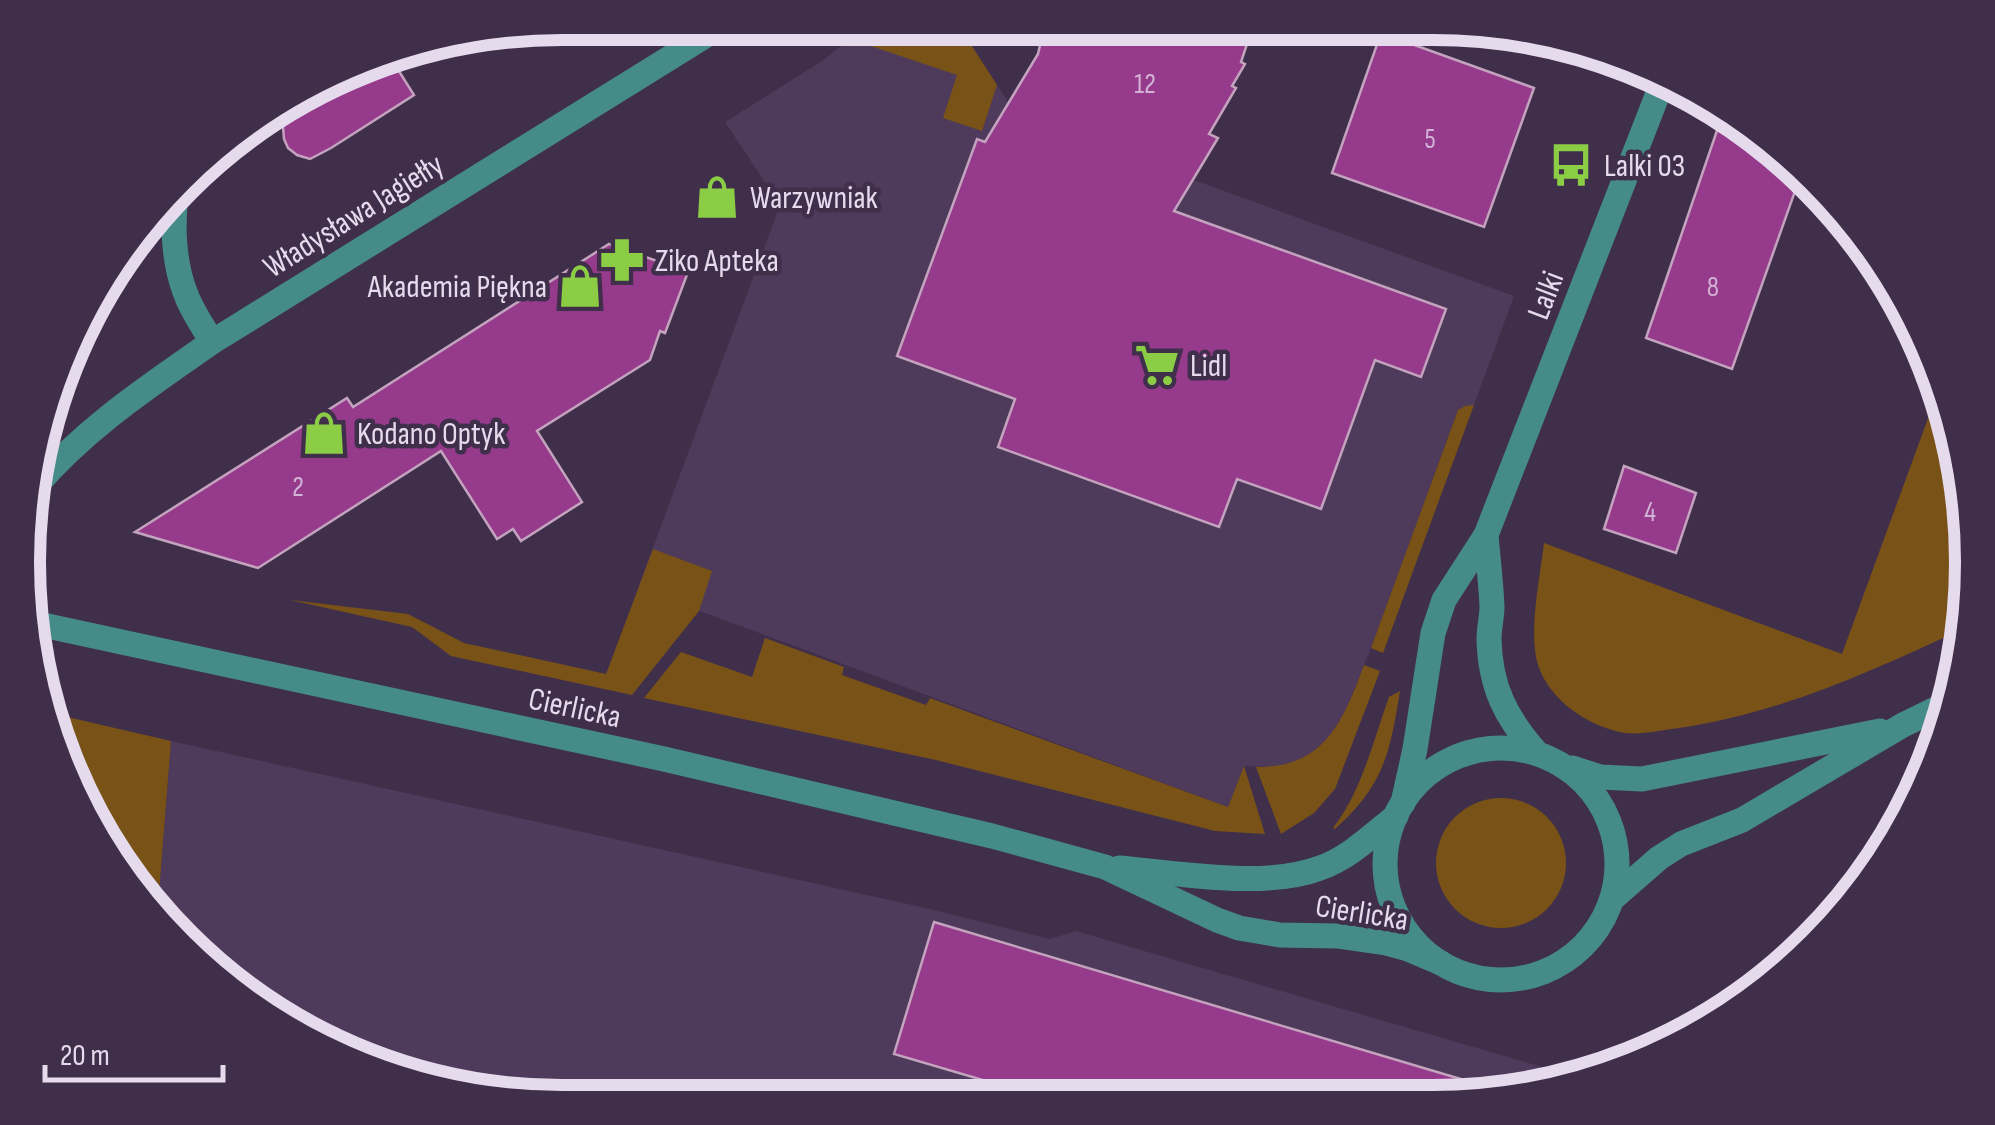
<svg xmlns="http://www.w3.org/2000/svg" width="1995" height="1125" font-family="'Sofia Sans Condensed',sans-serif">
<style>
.built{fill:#4e3a5a}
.green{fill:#795217}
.building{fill:#963a8c;stroke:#c3a3bd;stroke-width:2.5}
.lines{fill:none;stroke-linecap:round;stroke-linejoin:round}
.minor{stroke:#458c89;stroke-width:25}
.labels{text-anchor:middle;stroke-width:9;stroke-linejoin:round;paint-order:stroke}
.number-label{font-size:28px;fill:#d2b3d5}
.poi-label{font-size:32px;fill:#e6dbed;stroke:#402f4b;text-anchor:start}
.street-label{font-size:32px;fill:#e6dbed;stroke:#402f4b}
.rim{fill:none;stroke:#e6dbed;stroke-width:12}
</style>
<rect width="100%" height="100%" fill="#402f4b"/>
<!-- built -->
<g class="built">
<polygon points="855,23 957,23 1017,116 1514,296 1474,405 1458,410 1371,648 1343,717 1327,740 1315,752 1297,761 1272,767 1244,766 1228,807 638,588 780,205 725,122 822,61 850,39"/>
<polygon points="171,741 930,909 1050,939 1076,931 1583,1079 1502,1098 528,1101 422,1084 292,1030 157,919"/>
</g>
<!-- green -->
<g class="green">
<polygon points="855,23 957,23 997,85 982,131 943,118 957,75 850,39"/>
<path d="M1938,391L1954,423L1967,627C1874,670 1782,713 1679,728C1662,730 1642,735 1625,733C1589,727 1550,701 1538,665C1528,634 1540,577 1544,543L1842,654Z"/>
<polygon points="1474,405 1383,653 1371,648 1458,410 1465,406"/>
<polygon points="653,549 712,571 699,611 632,695 451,656 412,627 290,600 408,614 464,643 606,674"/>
<polygon points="765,638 844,667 842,675 926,705 930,698 1228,807 1244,766 1265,834 1215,831 936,760 644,698 681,652 752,677"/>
<path d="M1364,665L1380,671L1335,789L1314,813L1281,834L1256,767C1325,768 1343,721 1364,665Z"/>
<path d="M1400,691C1390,753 1384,785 1335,829L1333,828C1362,791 1373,741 1389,697Z"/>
<polygon points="50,713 171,741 157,919 63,769"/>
<circle cx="1501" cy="863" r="65"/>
</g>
<!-- building -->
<g class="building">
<polygon points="1045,23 1254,23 1241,62 1245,64 1232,86 1236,88 1209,134 1218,138 1174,211 1446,309 1421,377 1375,360 1321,509 1237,479 1219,527 998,447 1015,399 897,356 977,139 985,142 1038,54"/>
<polygon points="1381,33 1534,88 1484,227 1332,173"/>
<polygon points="387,52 414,95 331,148 310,159 297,155 288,148 284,139 283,127 292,103"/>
<polygon points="1723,113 1799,180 1732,369 1646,338"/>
<polygon points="609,244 688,272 665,333 660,331 650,360 537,431 582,502 521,541 513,529 497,539 441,451 258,568 135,532 347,398 353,407"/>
<polygon points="1624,466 1696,493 1676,553 1604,529"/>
<polygon points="934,922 1484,1086 1482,1098 1051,1100 894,1054"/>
</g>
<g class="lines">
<!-- minor -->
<g class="minor">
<path d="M176,196C172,227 174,263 185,292C191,310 203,326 212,342"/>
<path d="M34,488C85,428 149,386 212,342L726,23"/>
<path d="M1486,535C1488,559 1491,583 1492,607C1492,617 1489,628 1489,639C1490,687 1506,718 1537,753"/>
<polyline points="29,622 664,759 992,836 1105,867 1217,920 1239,928 1280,935 1337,936 1386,943 1408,949 1441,963"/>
<circle cx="1501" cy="864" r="116"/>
<polyline points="1572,768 1600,777 1642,779 1880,731"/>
<polyline points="1403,803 1415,749 1433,633 1444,600 1486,535 1664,78"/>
<path d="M1119,868C1178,873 1265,889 1320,868C1349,858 1372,835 1396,816"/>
<polyline points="1612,899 1659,858 1681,844 1742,820 1903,725 1944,705"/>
</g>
</g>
<!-- icons -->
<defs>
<g id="bus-bare" transform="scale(3.45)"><path d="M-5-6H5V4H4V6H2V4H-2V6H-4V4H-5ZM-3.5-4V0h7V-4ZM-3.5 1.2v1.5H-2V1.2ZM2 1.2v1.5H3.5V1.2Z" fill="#8bce46" stroke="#402f4b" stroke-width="2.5" paint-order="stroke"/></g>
<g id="shop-bare" transform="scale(3.45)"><path d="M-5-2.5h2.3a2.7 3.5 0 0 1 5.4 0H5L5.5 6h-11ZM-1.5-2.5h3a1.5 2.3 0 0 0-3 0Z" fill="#8bce46" stroke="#402f4b" stroke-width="2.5" paint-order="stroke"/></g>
<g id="pharmacy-bare" transform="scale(3.45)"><path d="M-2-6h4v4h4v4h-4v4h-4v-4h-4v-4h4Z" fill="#8bce46" stroke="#402f4b" stroke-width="2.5" paint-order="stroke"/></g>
<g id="supermarket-bare" transform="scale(3.45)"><path d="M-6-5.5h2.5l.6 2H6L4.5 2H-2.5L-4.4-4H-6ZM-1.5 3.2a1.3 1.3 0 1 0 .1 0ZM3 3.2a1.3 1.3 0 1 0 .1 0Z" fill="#8bce46" stroke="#402f4b" stroke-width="2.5" paint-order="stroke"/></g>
</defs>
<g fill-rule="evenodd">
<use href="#bus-bare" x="1571" y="165"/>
<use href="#shop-bare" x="717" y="197"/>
<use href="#pharmacy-bare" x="622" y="260"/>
<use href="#shop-bare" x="580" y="286"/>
<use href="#supermarket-bare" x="1157" y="365"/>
<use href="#shop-bare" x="324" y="433"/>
</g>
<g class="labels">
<!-- number labels -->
<g class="number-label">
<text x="1145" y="93">12</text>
<text x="1430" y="148">5</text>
<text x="1713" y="296">8</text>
<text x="298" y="496">2</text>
<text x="1650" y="521">4</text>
</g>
<!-- poi labels -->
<g class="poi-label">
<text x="1604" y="176">Lalki 03</text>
<text x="750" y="208">Warzywniak</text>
<text x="655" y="271">Ziko Apteka</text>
<text x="547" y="297" text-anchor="end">Akademia Piękna</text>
<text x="1190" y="376">Lidl</text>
<text x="357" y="444">Kodano Optyk</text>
</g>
<!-- street labels -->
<g class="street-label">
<text transform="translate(353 215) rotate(-32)" y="11">Władysława Jagiełły</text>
<text transform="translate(1545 295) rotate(-69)" y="11">Lalki</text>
<text transform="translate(575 707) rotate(12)" y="11">Cierlicka</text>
<text transform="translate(1362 912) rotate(9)" y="11">Cierlicka</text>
</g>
</g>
<!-- crop -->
<path d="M0 0H1995V1125H0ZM562 40H1433A522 522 0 0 1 1955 562V563A522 522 0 0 1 1433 1085H562A522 522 0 0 1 40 563V562A522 522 0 0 1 562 40Z" fill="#402f4b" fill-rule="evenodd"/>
<path class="rim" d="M562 40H1433A522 522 0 0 1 1955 562V563A522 522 0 0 1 1433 1085H562A522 522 0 0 1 40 563V562A522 522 0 0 1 562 40Z"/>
<!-- scale -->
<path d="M45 1065v15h178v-15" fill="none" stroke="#e6dbed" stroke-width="5"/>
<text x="60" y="1065" font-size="30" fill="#e6dbed" stroke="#402f4b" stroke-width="8" paint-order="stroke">20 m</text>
</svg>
